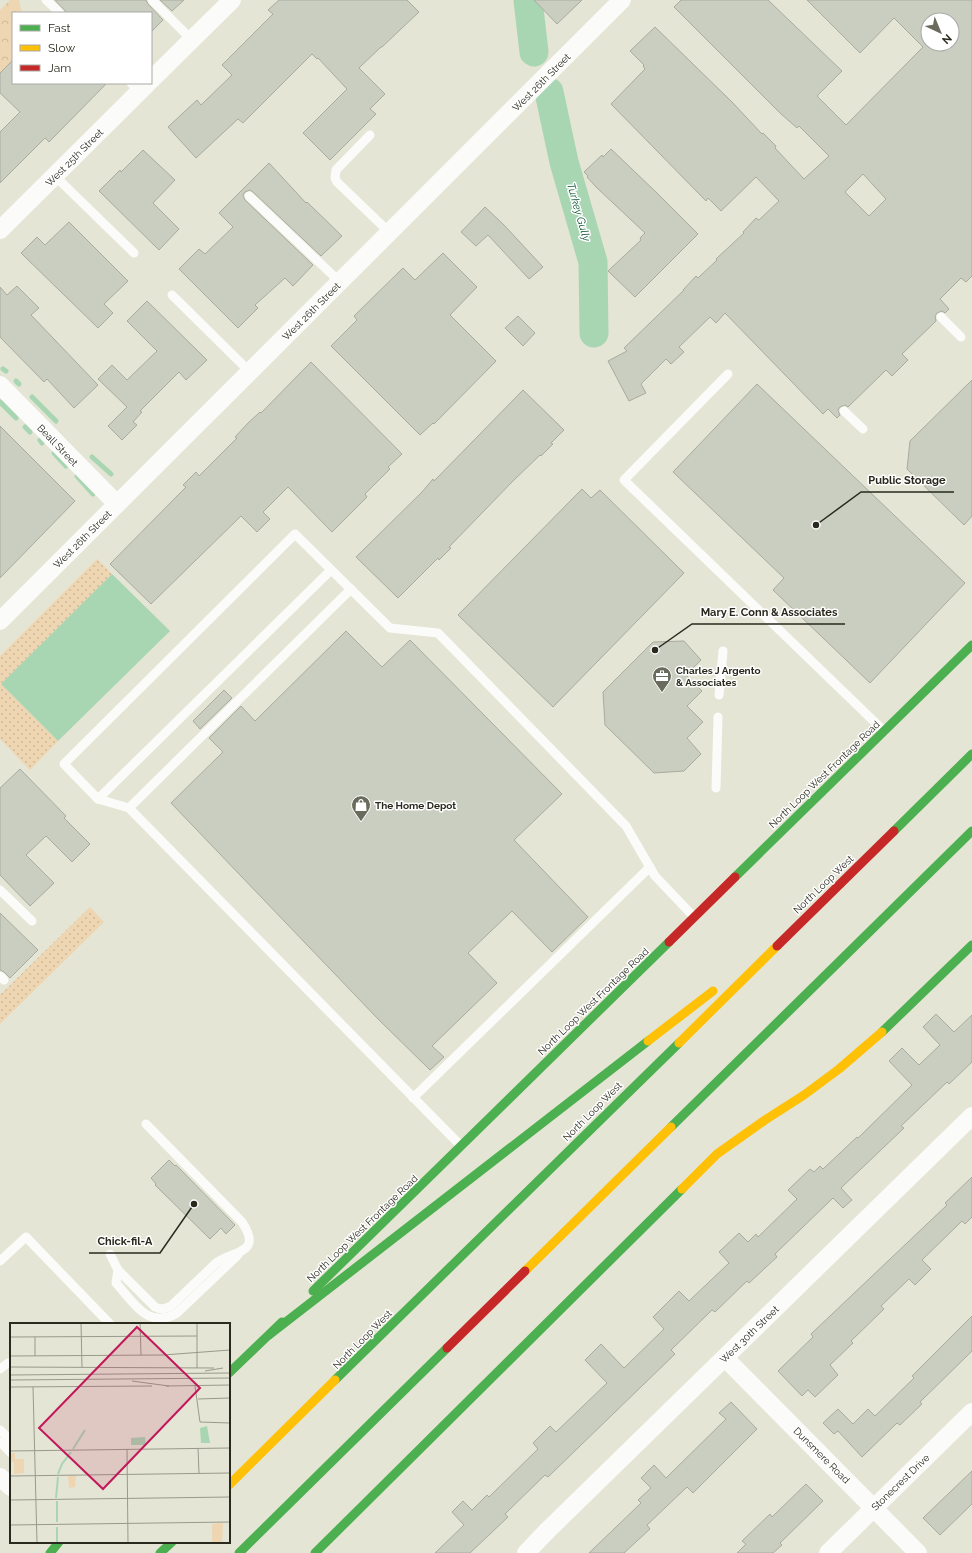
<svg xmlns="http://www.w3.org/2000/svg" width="972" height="1553" font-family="Raleway,sans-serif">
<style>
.forest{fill:url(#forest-crowns)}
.park{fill:url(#park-dots)}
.water{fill:#a9d6b2}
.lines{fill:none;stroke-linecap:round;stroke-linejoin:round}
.stream{stroke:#a9d6b2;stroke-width:5}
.river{stroke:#a9d6b2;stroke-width:29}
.building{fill:#cacec1;stroke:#a8ab9e;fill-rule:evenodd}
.lane{stroke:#fbfbf9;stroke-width:9}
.street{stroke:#fbfbf9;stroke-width:18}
.fast{stroke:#4caf50;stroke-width:9}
.slow{stroke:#ffc107;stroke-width:9}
.jam{stroke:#c62828;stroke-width:9}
.labels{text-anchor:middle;stroke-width:3;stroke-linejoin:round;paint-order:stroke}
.street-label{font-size:10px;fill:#29291d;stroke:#fff}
.poi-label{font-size:10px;font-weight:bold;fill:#29291d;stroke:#fff;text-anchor:start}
.water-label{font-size:11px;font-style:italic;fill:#05522b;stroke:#fff}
.inset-river{fill:none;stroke:#a9d6b2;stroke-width:2}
.inset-road{fill:none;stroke:#999a8b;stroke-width:1}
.view{fill:#c2185b;fill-opacity:0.15;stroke:#c2185b;stroke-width:2}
.inset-edge{fill:none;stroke:#29291d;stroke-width:2}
.leader{fill:none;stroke:#29291d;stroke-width:1.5}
.callout-dot{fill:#29291d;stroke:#fff;stroke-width:1.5}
.callout-label{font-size:11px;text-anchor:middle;font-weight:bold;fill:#29291d;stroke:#fff;stroke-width:3;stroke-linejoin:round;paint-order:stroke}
</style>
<defs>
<pattern id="forest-crowns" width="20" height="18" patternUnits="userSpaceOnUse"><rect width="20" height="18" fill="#efd6b2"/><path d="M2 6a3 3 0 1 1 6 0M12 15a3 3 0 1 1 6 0" fill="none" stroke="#cdb899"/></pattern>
<pattern id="park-dots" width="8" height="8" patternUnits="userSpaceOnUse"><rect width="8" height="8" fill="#efd6b2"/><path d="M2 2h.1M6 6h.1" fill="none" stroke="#cdb899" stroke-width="1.8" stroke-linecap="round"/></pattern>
</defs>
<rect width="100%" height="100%" fill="#e4e5d4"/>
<!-- forest -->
<polygon class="forest" points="10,0 19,0 22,13 13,13 13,60 0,73 0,10"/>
<!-- park -->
<g class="park">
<polygon points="97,559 112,574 1,684 58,741 30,770 0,739 0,656"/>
<polygon points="90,907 104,922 0,1024 0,995"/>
</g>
<!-- water -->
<polygon class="water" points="112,574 170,631 58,741 1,684"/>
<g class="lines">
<!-- stream -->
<g class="stream">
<polyline points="3,369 6,371"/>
<polyline points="16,381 19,384"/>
<polyline points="32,397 56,421"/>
<polyline points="0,402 16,418"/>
<polyline points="25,427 30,432"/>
<polyline points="40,440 42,443"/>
<polyline points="54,453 66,466"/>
<polyline points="92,457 111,474"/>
<polyline points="77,476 93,494"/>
</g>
<!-- river -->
<g class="river">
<polyline points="528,0 534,52"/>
<polyline points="549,92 564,162 593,262 594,333"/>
</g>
</g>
<!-- building -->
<g class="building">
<polygon points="55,0 146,0 148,4 163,20 151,32 151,13 67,13"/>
<polygon points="160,0 184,0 172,11"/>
<polygon points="279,0 407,0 419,12 382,47 381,47 359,68 385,94 370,109 376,114 330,160 303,133 347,89 318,58 317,59 312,54 243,123 238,119 196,158 168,127 197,100 201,105 232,75 222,65 273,14 268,10"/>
<polygon points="534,0 582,0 557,24"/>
<path d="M681,0H768L842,71L817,96L846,125L923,47L894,18L860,53L807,0H972V276L966,282L961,278L940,299L949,309L945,313L942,311L937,313L935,316L936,321L902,354L908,360L892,376L886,370L848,407L845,405L840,407L838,410L840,415L837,418L828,409L823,414L725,313L716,323L710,317L679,347L684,352L671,364L666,359L641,384L646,393L629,401L608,361L627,351L624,348L684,290H683L696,276L698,278L717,260L716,259L744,233L743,232L756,218L759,220L779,201L756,177L721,211L708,198L706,201L611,104L645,69L643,66L644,65L630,51L655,27L732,102L762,134L763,133L776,146L775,148L804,179L829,156L799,126L797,128L780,113L674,7ZM928,20H952V44H928ZM863,174L886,199L869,216L845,192Z"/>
<polygon points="13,60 13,83 107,83 49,142 45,138 0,183 0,132 20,112 0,93 0,73"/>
<polygon points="611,149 658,194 698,234 635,297 608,271 641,240 640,238 645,233 596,187 587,177 588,176 584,172 602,155 603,157"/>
<polygon points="143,150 175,180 153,203 179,229 159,250 99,191 120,170 121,172"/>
<polygon points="269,163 306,203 307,202 342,236 321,256 253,192 250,190 245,192 243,195 245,200 313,265 293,286 285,278 255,305 258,308 238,328 179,269 199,249 205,254 233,227 219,213"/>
<polygon points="485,207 504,225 543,267 529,279 488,235 476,246 461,232"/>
<polygon points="69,222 128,281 104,304 113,313 98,328 21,253 37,237 45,245"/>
<polygon points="443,253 477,287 450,315 496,361 434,424 433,423 420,435 331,346 357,320 354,316 403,268 415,280"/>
<polygon points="17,286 39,308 31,315 98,385 74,408 47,379 44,382 0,337 0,287 7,295"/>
<polygon points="147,301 207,360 186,380 179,372 140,411 142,412 133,422 137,425 122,440 108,426 127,407 98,379 112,365 127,380 157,351 127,321"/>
<polygon points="518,316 535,333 523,346 505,328"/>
<polygon points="311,362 402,454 388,467 390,469 365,494 367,497 332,532 288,487 263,512 270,519 257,532 241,516 151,604 110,564 186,487 183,485 196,472 199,476 237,438 235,437 248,423 260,412 261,413"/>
<polygon points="972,380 972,516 964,525 907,469 910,441"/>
<polygon points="757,384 965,583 870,683 773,590 784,578 673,472"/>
<polygon points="523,390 564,430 551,443 553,444 541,456 540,455 513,481 449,547 451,548 439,560 438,558 398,598 356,557 422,492 433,479 434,481"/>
<polygon points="0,426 75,501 0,578"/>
<polygon points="582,489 591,498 600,490 684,573 553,707 458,615"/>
<polygon points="346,631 382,667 410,640 562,794 514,840 588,917 552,952 512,911 468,953 497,983 432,1046 444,1057 430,1070 378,1019 171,803 223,752 209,738 241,706 255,721"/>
<polygon points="684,641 701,660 686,675 702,691 687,706 703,722 687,738 701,754 684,771 654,773 605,725 603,692 653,642"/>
<polygon points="224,690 232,698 200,729 193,721"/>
<polygon points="20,769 66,816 64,818 90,844 72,862 46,836 26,855 54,883 30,906 0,875 0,788"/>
<polygon points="0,913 38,950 10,978 4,972 0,970"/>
<polygon points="936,1014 954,1032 972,1015 972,1062 949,1084 947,1082 901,1126 904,1128 841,1188 852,1200 843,1208 833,1198 775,1254 777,1257 749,1283 747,1281 715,1312 712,1310 671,1350 675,1354 548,1477 545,1475 505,1514 508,1517 470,1553 435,1553 464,1525 452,1512 463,1501 472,1510 487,1495 489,1497 538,1449 533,1443 550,1426 556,1432 607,1383 585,1360 601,1344 624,1368 664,1329 653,1317 679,1291 689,1301 729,1263 719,1252 739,1233 748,1242 756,1234 758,1237 797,1199 788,1190 810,1169 814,1172 820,1166 823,1169 857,1137 858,1138 912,1085 889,1061 902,1048 919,1065 940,1045 923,1027"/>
<polygon points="169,1160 175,1166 176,1165 235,1225 226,1234 221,1228 210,1239 155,1185 156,1184 151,1178"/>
<polygon points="972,1177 972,1217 965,1224 962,1221 922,1260 931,1269 915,1285 909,1279 881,1306 884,1309 851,1341 853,1343 830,1365 838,1375 815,1397 808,1390 802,1396 778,1371 813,1337 811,1334 947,1205 945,1203"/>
<polygon points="972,1316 972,1351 920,1402 922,1404 900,1425 897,1423 862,1457 838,1431 834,1434 823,1423 838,1409 853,1424 868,1409 875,1416 914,1378 912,1376"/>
<polygon points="731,1402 757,1429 693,1493 687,1487 647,1525 650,1529 624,1553 589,1553 641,1503 638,1500 651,1488 641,1478 654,1465 666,1478 726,1419 719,1413"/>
<polygon points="972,1471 972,1504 940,1535 923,1518"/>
<polygon points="806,1484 823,1501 780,1543 782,1545 773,1553 737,1553 746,1544 742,1541 770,1514 772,1517"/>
</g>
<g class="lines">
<!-- lane -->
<g class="lane">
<polyline points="46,0 60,13"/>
<polyline points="152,0 192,40"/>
<polyline points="131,83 140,92"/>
<polyline points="370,135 336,170 335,178 337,182 389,232"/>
<polyline points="55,176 134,253"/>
<polyline points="249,196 340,282"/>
<polyline points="172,295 250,372"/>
<polyline points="941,317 961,337"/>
<polyline points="728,374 624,480 884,731"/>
<polyline points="844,411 863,429"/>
<polyline points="719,695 723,651"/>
<polyline points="716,788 718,717"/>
<polyline points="98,799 331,570"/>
<polyline points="129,808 351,589"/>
<polyline points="0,890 32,921"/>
<polyline points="0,976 4,980"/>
<polyline points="413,1098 650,867"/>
<polyline points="461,1146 129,808 98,799 64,764 295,534 390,628 438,633 626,826 655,876 694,917"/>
<path d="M110,1254L118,1270L155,1307C161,1310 165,1309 171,1306L216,1263C234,1250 263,1254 242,1222L146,1124"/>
<polyline points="0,1261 26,1237 110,1324"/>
<path d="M118,1270L116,1283C134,1303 148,1330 177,1313L238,1255"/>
<polyline points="0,1369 8,1363 11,1363"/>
<polyline points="0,1430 11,1441"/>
<polyline points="0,1442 11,1453"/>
</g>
<!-- street -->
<g class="street">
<polyline points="151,80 232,0"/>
<polyline points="0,230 148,83"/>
<polyline points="0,385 117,504"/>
<polyline points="0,621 622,0"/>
<polyline points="725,1358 918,1553"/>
<polyline points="0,1477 11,1487"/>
<polyline points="526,1553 546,1532 972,1116"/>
<polyline points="828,1553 972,1412"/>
</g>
<!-- fast -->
<g class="fast">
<polyline points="894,831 972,754"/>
<polyline points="735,877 972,645"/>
<polyline points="882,1032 972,945"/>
<polyline points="671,1127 972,831"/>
<polyline points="313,1291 669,942"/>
<polyline points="269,1335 648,1041"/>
<polyline points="229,1373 282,1322"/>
<polyline points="335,1380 679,1043"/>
<polyline points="50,1553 59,1542"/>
<polyline points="160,1553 172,1542"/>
<polyline points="239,1553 447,1348"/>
<polyline points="315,1553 682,1189"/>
</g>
<!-- slow -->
<g class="slow">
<polyline points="648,1041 713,991"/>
<polyline points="679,1043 777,946"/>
<polyline points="682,1189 717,1154 765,1120 804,1095 839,1069 882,1032"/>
<polyline points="525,1271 671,1127"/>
<polyline points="229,1485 335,1380"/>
</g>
<!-- jam -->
<g class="jam">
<polyline points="669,942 735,877"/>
<polyline points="777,946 894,831"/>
<polyline points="447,1348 525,1271"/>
</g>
</g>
<!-- icons -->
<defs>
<g id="office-pin" transform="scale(1)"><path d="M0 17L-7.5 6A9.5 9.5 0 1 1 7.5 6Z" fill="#6a6b5d" stroke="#fff"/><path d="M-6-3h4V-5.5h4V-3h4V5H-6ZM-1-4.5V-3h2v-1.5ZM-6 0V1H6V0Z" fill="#fff"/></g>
<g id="shop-pin" transform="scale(1)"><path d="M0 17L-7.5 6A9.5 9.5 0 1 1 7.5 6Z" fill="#6a6b5d" stroke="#fff"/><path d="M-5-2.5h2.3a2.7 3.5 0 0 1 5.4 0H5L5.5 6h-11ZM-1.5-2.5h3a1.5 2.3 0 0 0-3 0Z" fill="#fff"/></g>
</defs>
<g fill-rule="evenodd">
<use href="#office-pin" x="662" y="676"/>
<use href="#shop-pin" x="361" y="805"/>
</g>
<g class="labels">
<!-- street labels -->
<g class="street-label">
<text transform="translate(541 82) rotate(-45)" y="4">West 26th Street</text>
<text transform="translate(74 157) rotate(-45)" y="4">West 25th Street</text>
<text transform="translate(311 311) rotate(-45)" y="4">West 26th Street</text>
<text transform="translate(58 445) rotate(46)" y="4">Beall Street</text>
<text transform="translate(82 539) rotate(-45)" y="4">West 26th Street</text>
<text transform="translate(824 774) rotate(-44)" y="4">North Loop West Frontage Road</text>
<text transform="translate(823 884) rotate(-44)" y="4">North Loop West</text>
<text transform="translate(593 1001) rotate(-44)" y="4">North Loop West Frontage Road</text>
<text transform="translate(592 1111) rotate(-45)" y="4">North Loop West</text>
<text transform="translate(362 1228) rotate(-44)" y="4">North Loop West Frontage Road</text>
<text transform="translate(749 1334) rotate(-44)" y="4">West 30th Street</text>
<text transform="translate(362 1339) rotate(-45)" y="4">North Loop West</text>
<text transform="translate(822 1455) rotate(45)" y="4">Dunsmere Road</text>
<text transform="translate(900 1482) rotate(-44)" y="4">Stonecrest Drive</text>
</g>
<!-- poi labels -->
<g class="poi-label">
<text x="676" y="674">Charles J Argento<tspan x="676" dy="12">&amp; Associates</tspan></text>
<text x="375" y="809">The Home Depot</text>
</g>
<!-- water labels -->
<g class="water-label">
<text transform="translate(579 212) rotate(74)" y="4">Turkey Gully</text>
</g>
</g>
<!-- overview -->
<g transform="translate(10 1323)">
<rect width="220" height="220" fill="#e4e5d4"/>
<path d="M66,152L65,164L59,165L58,153Z" fill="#efd6b2"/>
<path d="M1,130H5V136H14V150L4,151V139H0ZM213,200L212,220H202V201Z" fill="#efd6b2"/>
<path d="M197,103L200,120H191L190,105ZM135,114L136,122H121V115Z" fill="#a9d6b2"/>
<path class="inset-river" d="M63,126L75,107M48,151L52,141L61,129M46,175L48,154M47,178V199M47,204V220"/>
<path class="inset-road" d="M71,0L72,44M130,0L131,32M187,0V45M0,14L187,13M25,14V33M0,33L153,32L220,27M0,44L204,45M195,48L213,45M0,52L220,50M0,57L220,55M122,58L159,63M156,63L220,62M185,63L190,99L220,100M0,64L142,63M23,64L27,220M188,76L220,75M188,125L189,150M117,126L118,220M0,128L220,125M0,153L220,150M0,177L220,174M0,202L220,199"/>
<path class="view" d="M127,4L190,65L93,166L29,105Z"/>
<rect width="220" height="220" class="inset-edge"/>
</g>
<!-- callouts -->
<path class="leader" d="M816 525L861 492H954M655 650L692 624H845M194 1204L160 1253H89"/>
<g class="callout-dot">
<circle cx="816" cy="525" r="4"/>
<circle cx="655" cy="650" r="4"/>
<circle cx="194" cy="1204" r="4"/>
</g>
<g class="callout-label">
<text x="907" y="484">Public Storage</text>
<text x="769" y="616">Mary E. Conn &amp; Associates</text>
<text x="125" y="1245">Chick-fil-A</text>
</g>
<!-- legend -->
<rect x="12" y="12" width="140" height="72" fill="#ffffff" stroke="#a9a9a5"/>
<rect x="20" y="25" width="20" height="6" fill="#4caf50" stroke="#a9a9a5"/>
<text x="48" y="32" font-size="12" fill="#29291d">Fast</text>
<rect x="20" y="45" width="20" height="6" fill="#ffc107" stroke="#a9a9a5"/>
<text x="48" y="52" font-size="12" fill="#29291d">Slow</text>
<rect x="20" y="65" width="20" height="6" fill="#c62828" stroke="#a9a9a5"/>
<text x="48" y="72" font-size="12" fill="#29291d">Jam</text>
<!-- north arrow -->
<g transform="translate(940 32) rotate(136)"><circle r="19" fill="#ffffff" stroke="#a9a9a5"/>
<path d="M0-3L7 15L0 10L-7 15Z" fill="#6a6b5d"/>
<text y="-6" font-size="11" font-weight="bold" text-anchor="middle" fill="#29291d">N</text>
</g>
</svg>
